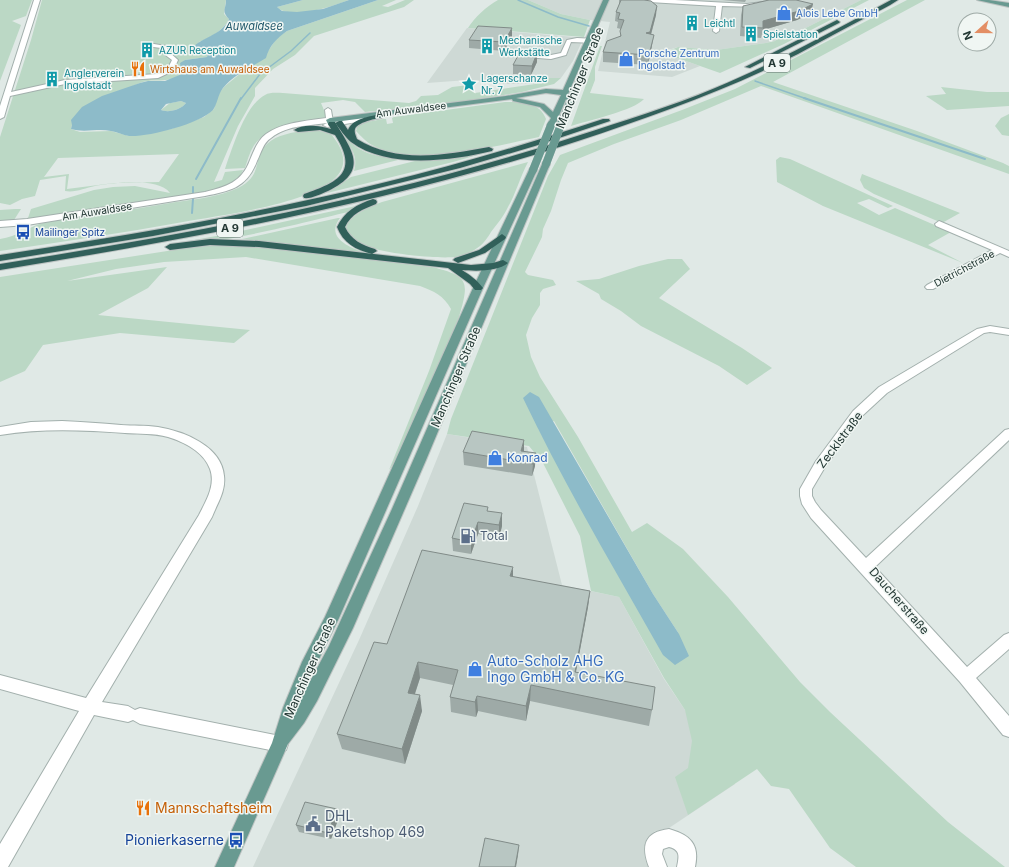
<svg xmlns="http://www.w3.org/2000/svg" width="1009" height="867" font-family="Inter,sans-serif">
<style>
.built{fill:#ced9d5}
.green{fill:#bbd8c5;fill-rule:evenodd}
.water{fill:#8dbbc9;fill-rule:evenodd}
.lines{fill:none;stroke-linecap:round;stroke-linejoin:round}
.stream-far1{stroke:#8dbbc9;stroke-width:1.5}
.stream{stroke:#8dbbc9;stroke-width:2}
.minor-casing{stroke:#a3b0ad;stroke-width:2}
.major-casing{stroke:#bdc3c2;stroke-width:2}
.highway-casing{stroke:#bdc3c2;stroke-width:2}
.minor{fill:#fff;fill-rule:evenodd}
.major{fill:#699a91;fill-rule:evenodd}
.highway{fill:#31605a;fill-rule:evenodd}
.major-bridge-casing{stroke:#bdc3c2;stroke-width:8;stroke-linecap:butt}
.major-bridge{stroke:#699a91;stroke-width:8}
.wall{fill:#9eaaa7}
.shaded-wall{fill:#818b88}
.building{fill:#b8c6c2;stroke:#818b88}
.labels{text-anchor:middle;stroke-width:3;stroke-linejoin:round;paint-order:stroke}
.far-shop-label{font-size:10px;fill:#366cbe;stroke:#f0f6f3;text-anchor:start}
.far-culture-label{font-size:10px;fill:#0d838f;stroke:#f0f6f3;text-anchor:start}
.far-food-label{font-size:10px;fill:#c56008;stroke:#f0f6f3;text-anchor:start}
.far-street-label{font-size:10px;fill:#223733;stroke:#f0f6f3}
.far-transit-label{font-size:10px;fill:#164399;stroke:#f0f6f3;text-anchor:start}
.far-water-label{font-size:11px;font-style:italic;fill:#235a6c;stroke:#f0f6f3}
.shield{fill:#f0f6f3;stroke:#60706d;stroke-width:1}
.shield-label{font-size:11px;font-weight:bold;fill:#223733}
.street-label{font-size:12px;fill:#223733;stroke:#f0f6f3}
.shop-label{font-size:12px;fill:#366cbe;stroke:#f0f6f3;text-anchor:start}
.service-label{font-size:12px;fill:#4e5e75;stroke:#f0f6f3;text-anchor:start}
.near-shop-label{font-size:14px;fill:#366cbe;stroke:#f0f6f3;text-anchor:start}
.near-food-label{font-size:14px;fill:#c56008;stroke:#f0f6f3;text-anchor:start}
.near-service-label{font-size:14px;fill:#4e5e75;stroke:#f0f6f3;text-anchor:start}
.near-transit-label{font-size:14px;fill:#164399;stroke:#f0f6f3;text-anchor:end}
</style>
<rect width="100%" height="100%" fill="#e0e9e6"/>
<!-- built -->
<g class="built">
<polygon points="528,0 861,0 786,38 780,37 775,41 766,43 716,50 678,47 658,53 666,54 700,66 672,77 598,71 610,22 590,20 561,14"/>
<polygon points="467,28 575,37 584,37 573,61 561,78 549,78 535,84 505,84 468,80 427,83"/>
<polygon points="447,434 527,447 562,585 619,597 664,679 735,784 669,828 655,831 647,838 644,848 646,859 649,867 253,867 359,640 418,506"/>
</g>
<!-- green -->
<g class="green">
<polygon points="0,0 32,0 26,16 12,21 21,25 0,81"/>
<path d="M42,0H226L224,14L229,19C224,30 210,38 199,42V52L208,54L207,57L185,60L180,69L182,74C165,85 156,77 140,83C121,90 91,113 72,125L71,129L80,132L111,131L129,136L171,129L204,117L214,109L218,94L225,86L268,51L277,38L287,31L378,0H396L382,6L388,7L405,0H414L404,7L314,36L295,55L273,69L255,88V96L238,126L214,182L222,180L225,172L243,170C238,185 221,188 206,192L37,219L28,218L31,209L94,190L113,187L135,186L170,193C158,177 114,183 95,186C85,188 75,193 65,191L66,176L40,180L35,196L22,199L10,205L0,203V137L31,40ZM179,154L159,182L114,183L67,189L69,174L44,177L58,158Z"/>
<path d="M303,0H349C333,6 291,21 277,7Z"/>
<path d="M498,0H528L561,14L590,20L584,37L468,28C474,18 487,6 498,0Z"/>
<polygon points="861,0 869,0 784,44 720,73 666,54 655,51 660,50 666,52 678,47 716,50 766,43 775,41 780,37 786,38"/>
<path d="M907,0H925L773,82L917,131L1003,163L1009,166V174L761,86L681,120L614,144L568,163L561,180L551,211L543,229L542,237L525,272L528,275L553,280L556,285L543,289L540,293V305L532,318L526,335L531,357L540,377L578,437L632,532L647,523L683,549L728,597L800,682L830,712L948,822L1005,867H856L830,848L789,789L771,786L757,769L688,815L675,777L688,768L692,741L685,710L664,678L619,597L591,591L580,536L543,463L529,446L447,434L451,419L548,176L560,155L682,110L735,89ZM554,421L653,594L679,634L605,552L538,428Z"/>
<path d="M600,46H602L595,67V80L590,93L644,99C635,110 587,121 571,126Z"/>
<path d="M549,78H561L554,84L522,92L466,101L365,112L355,102L343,100L321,103L326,115L325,117L267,134C252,142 250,153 245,168L225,169C232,149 245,105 265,95C270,92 277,93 283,93L409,103L416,101L421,96L438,95L452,87L469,85L475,93L535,84Z"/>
<polygon points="941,87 987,92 1009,92 1009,106 947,110 926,96 946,94"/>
<path d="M181,101L186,103C181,110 168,113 161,110L170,103Z"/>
<path d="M505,102C521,102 540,102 546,119L539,137C496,146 411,168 372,145C366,142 361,136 356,131L358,125L367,122L383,119H386L387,124L393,123L392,118L394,117Z"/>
<polygon points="1009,114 1009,136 1002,135 995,126 1001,118"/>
<path d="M306,130H316L331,134C341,146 349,161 338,175C315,204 220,215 183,222C122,233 61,242 0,251V239C17,237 30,226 46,222C89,215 133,210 176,202C196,199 219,197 238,188C264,175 252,158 267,144C277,134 293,133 306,130Z"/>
<path d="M340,132H342C358,155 375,156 402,159L354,171C359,155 349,145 340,132Z"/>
<polygon points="491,151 453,162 327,193 351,177 415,161 457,158"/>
<polygon points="780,157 790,159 893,206 888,208 869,199 857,203 879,215 895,208 951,232 928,245 963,263 823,206 777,182 776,160"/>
<path d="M528,162C520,177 516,193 508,207C504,216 497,224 491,232C488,237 484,243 480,246C472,252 465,256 455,257C434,259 381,253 362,245C324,228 363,209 382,202Z"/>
<polygon points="862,174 960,213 942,223 874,194 864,188 860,180"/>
<path d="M356,206L348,212C322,218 207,248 189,241L232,233Z"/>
<polygon points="15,209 21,209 14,220 0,220 0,210"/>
<path d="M338,218H340C326,236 346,246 360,251L359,253L242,239Z"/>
<path d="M224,245L279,248L432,267C470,276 469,282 459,317L402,452L389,470L429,371L451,309C444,296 434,291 420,286L246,257L164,262L116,269L67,281L167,267L148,288L98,315L250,330L234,343L120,333L43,345L25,371L0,382V277L193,247Z"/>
<polygon points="668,259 682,259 690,269 659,298 742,348 772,368 747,385 719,366 641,326 621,311 601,299 599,294 576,281 599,279 639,266"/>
</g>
<!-- water -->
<g class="water">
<path d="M226,0H303L277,7L282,11L297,12L323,9L349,0H378L287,31C277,38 269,46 266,58C252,67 233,75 223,88C218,94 217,105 213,110C199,124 149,137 129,136C123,135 117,132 111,131C98,128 85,133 71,129L72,125L71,120L82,107L102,96L140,83L148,81H165L182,74L180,63L185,60L207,57L208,54L190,51C199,37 222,36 229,19C221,10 226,10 226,0ZM181,101L186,103C181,110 168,113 161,110L166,104Z"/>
<path d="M530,392L539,397L653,594L679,634L689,656L675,665L663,655C615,570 565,486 523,398Z"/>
</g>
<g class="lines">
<!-- stream-far1 -->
<g class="stream-far1">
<polyline points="518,0 558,17 589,26"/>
<polyline points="755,81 807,99"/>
<polyline points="241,99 260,74 291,51 310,33"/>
</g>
<!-- stream -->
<g class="stream">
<polyline points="804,98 985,159"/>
<polyline points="196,179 241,98"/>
<polyline points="193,187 193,194"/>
<polyline points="192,213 193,199"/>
</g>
<!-- minor casing -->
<g class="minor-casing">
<g id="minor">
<polygon points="34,0 40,0 11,92 65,80 157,74 167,70 172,60 164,54 161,48 146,46 146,44 148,43 166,46 169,52 178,60 173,71 158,78 65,84 10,96 4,117 0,119 0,106"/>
<polygon points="646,0 675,0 747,4 776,0 760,7 722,6 719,31 716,33 713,31 716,6 649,2"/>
<polygon points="577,38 595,39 598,41 595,43 571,42 566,55 551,59 525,57 522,55 525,53 551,55 561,53 567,40"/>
<path d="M328,108L331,110L333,122C312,126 288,124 271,138C263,143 261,153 257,161C247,188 230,191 205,196L27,225L0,227V221L27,219L205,192C226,187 242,182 250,160C254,150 258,140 266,134C283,122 307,121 326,118L325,110Z"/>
<polygon points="378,114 381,114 381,118 327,127 323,125 327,123"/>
<polygon points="939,221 1009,251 1009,257 1000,253 933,289 927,289 925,287 927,285 992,250 936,226 935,224"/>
<polygon points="990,326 1009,329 1009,335 990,332 984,333 887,393 861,417 825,467 812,489 812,496 815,502 821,510 866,558 1005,430 1009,429 1009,440 875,567 967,667 1004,635 1009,633 1009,649 976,678 1009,716 1009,737 1003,735 960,682 811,518 802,504 800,496 800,489 816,461 853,411 879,387 977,329"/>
<path d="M62,421C82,422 101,423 121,425C133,426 145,425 158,427C183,431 222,446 224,476C226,491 217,504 212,517L102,702L128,706L135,710L140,708L280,736L286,738L288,744L286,750L280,752L140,724L133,720L128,722L94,715L8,867H0V844L79,711L0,689V675L86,698L199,515C206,501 216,485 210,469C204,452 184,442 168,437C154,433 139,434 125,433C83,430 42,428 0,435V427L31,422Z"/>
<path d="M669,829C690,835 700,844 695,867H677C679,857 681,850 669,847L663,849L662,854L667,867H649C641,846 644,832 669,829Z"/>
</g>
</g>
<!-- major casing -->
<g class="major-casing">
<g id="major">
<path d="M603,0H609L568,94L569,95L579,74H583L584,75L565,124H562L558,122L567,100L566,99L555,125L551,127L547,125L551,118L540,107L513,101L512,99L334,122L336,124L332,126H329L326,120L330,118L506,96L546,89L563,90ZM546,93L561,95L553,112L544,104L516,98Z"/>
<polygon points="977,0 989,0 1009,3 1009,7"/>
<polygon points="543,162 546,162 550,164 426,460 353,628 317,701 304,723 288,744 234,867 215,867 272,743 283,708 302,662 325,617 473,288 529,170 530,168 536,168 537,170 483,288 339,618 317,663 307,687 329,646 392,509"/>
</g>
</g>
<!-- highway casing -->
<g class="highway-casing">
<g id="highway">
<path d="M891,0H898C888,7 876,12 865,18C842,30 820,42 798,54C727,90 653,116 578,141C389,203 195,238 0,270V264C195,233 389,197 577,136C623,121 670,107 715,88C775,63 833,31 891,0Z"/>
<polygon points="837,20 840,22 839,23 750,68 745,67"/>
<path d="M386,113L388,114V116C381,118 358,121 355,129C354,132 356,136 357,139C397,164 445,155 489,147L493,149L492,151C451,161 387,169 351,142C345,137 340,129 335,123L339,121H342L348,130C353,117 374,116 386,113Z"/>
<path d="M603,119H609L610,121L535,146L460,168L306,206L153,236L0,261V255C128,235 256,214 382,183C457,165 530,143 603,119Z"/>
<path d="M329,122H335C353,152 369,171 328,191C321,194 311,199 304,198L303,196L304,194C339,182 359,172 335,135L320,130L298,132L294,130C303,123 321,126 331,129L328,124Z"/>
<path d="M373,199L376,200L377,202L376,204C363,209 351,214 345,227C351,240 362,245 375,249L377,251L372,254C356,250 343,243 337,227C344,212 357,204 373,199Z"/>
<polygon points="502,234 506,237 505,239 485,253 458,263 453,260 455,258 479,250"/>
<path d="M210,239L259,241L471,265L493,263L503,260L508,263C498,272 474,271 462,270C470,275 477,280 483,288L481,290H475L470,284L448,268L259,247L210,245L170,250L165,247L170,244Z"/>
</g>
</g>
<!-- minor -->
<use href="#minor" class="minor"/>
<!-- major -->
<use href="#major" class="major"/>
<!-- highway -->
<use href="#highway" class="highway"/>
<!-- major-bridge casing -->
<g class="major-bridge-casing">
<g id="major-bridge">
<polyline points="546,164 562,122"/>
<polyline points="533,170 551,125"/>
</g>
</g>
<!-- major-bridge -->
<use href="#major-bridge" class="major-bridge"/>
</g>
<!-- wall -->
<g class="wall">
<polygon points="619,0 644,0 656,15 651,35 652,45 648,65 603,62 603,52 620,37 621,29 617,28 618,22 615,21 616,12 619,5"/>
<polygon points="722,0 746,0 745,2"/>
<polygon points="743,6 811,13 797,20 763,30 761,38 740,36 741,15"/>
<polygon points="512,37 504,51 469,48 469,40"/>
<polygon points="537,53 537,62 531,75 513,74 513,65"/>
<polygon points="524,451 535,466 532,476 464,465 463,452"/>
<polygon points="488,511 502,526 499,538 478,534 471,554 453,551 452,538"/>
<polygon points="590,591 588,607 576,672 652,710 649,726 530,701 526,721 478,711 476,717 451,712 450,697 453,685 420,678 415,694 422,711 405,764 342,749 337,734 387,644"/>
<polygon points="337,809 339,817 331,839 299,832 296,825"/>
</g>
<!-- shaded-wall -->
<g class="shaded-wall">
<polygon points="813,4 811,13 797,20 763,30 763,21"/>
<polygon points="657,6 656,15 649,41 646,33"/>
<polygon points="512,28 512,37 504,51 504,42"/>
<polygon points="654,35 648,65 649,55"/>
<polygon points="537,53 537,62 531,75 532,66"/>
<polygon points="524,440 524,452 521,451"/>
<polygon points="536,453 535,466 532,476 533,464"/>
<polygon points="502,513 502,526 499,538 499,525"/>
<polygon points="478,522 478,534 471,554 471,542"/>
<polygon points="513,567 513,583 510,576"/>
<polygon points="590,591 588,607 573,687 575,672"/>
<polygon points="418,662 420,678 410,708 408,693"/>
<polygon points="531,685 530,701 526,721 526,706"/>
<polygon points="420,695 422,711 405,764 402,749"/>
<polygon points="477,696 478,711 476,717 475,702"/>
<polygon points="337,809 339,817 331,839 328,833"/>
<polygon points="519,845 518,855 516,867 515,867"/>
</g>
<!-- building -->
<g class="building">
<polygon points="621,0 644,0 651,1 657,6 650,32 646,33 654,35 649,55 603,52 607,41 621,36 620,31 624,20 618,19 620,13 616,12"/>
<polygon points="769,0 796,0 813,4 799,11 763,21 763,28 742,27 743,6"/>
<polygon points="478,26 512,28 504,42 469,40"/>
<polygon points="520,52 537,53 532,66 513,65"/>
<polygon points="472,431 524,440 521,451 536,453 533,464 463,452"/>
<polygon points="464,503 488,507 487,511 502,513 499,525 478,522 471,542 452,538"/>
<polygon points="422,550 513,567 510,576 590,591 575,672 655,687 652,710 531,685 526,706 477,696 475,702 450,697 458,670 418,662 408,693 420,695 402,749 337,734 374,642 387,644"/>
<polygon points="305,802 337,809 328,833 296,825"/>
<polygon points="485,838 519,845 515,867 479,867"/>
</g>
<!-- icons -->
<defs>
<g id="shop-bare" transform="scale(1.2)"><path d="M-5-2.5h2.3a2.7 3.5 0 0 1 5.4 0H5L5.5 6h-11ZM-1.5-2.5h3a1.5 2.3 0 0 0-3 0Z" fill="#3f7fe0" stroke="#f0f6f3" stroke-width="2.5" paint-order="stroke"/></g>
<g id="building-bare" transform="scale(1.2)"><path d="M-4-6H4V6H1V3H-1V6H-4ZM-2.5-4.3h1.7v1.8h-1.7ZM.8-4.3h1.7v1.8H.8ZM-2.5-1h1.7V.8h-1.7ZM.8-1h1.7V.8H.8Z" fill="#0f9aa8" stroke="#f0f6f3" stroke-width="2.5" paint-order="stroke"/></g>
<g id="restaurant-bare" transform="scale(1.2)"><path d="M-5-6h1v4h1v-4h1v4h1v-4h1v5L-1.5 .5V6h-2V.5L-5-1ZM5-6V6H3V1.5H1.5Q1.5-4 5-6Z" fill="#e8710a" stroke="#f0f6f3" stroke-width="2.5" paint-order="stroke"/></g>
<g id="sight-bare" transform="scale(1.2)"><path d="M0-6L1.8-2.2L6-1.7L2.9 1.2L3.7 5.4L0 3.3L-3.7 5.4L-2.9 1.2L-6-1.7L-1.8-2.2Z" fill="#0f9aa8" stroke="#f0f6f3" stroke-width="2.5" paint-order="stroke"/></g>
<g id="bus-bare" transform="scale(1.2)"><path d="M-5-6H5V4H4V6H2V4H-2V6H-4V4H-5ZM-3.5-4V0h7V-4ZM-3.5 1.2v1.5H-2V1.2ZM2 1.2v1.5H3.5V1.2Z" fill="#1a4fb4" stroke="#f0f6f3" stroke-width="2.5" paint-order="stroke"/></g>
<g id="fuel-bare" transform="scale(1.2)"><path d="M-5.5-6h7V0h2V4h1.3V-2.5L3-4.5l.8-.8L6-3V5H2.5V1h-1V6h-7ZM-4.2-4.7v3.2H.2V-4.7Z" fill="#5c6f8a" stroke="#f0f6f3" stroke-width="2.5" paint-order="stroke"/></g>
<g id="civic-bare" transform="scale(1.2)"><path d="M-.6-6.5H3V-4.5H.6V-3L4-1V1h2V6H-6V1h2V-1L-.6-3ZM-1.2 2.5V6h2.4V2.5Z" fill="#5c6f8a" stroke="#f0f6f3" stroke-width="2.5" paint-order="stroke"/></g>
</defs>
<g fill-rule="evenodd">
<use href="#shop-bare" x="784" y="13"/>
<use href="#building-bare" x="692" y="23"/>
<use href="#building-bare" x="751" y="34"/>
<use href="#building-bare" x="487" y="46"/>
<use href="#building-bare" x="147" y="50"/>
<use href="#shop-bare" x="626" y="59"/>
<use href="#restaurant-bare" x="138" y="69"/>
<use href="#building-bare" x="52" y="79"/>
<use href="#sight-bare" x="469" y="84"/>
<use href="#bus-bare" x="23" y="232"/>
<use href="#shop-bare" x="495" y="458"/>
<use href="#fuel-bare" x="468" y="536"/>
<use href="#shop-bare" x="475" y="669"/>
<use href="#restaurant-bare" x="143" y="808"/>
<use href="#civic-bare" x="313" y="824"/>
<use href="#bus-bare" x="236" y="840"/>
</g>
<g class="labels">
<!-- far-shop labels -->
<g class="far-shop-label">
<text x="796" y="17">Alois Lebe GmbH</text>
<text x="638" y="57">Porsche Zentrum<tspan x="638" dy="12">Ingolstadt</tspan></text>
</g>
<!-- far-culture labels -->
<g class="far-culture-label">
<text x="704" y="27">Leichtl</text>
<text x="763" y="38">Spielstation</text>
<text x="499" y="44">Mechanische<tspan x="499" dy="12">Werkstätte</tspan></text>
<text x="159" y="54">AZUR Reception</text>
<text x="64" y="77">Anglerverein<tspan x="64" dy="12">Ingolstadt</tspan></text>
<text x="481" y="82">Lagerschanze<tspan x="481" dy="12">Nr. 7</tspan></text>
</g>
<!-- far-food labels -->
<g class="far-food-label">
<text x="150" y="73">Wirtshaus am Auwaldsee</text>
</g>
<!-- far-street labels -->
<g class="far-street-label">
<text transform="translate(411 109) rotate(-7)" y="4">Am Auwaldsee</text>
<text transform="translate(97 211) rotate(-9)" y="4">Am Auwaldsee</text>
<text transform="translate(964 268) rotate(-28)" y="4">Dietrichstraße</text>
</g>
<!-- far-transit labels -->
<g class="far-transit-label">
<text x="35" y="236">Mailinger Spitz</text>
</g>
<!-- far-water labels -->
<g class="far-water-label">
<text x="254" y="30">Auwaldsee</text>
</g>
<!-- shield labels -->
<g class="shield">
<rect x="764" y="54" width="26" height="18" rx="3"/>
<rect x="217" y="219" width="26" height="18" rx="3"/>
</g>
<g class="shield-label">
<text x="777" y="67">A 9</text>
<text x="230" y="232">A 9</text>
</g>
<!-- street labels -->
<g class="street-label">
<text transform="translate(580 78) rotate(-68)" y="4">Manchinger Straße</text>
<text transform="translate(456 377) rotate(-67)" y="4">Manchinger Straße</text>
<text transform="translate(840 440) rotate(-53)" y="4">Zecklstraße</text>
<text transform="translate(899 601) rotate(49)" y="4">Daucherstraße</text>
<text transform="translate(310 668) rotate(-66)" y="4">Manchinger Straße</text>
</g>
<!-- shop labels -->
<g class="shop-label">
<text x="507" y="462">Konrad</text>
</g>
<!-- service labels -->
<g class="service-label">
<text x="480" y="540">Total</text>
</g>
<!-- near-shop labels -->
<g class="near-shop-label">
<text x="487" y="666">Auto-Scholz AHG<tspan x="487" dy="16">Ingo GmbH &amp; Co. KG</tspan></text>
</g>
<!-- near-food labels -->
<g class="near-food-label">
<text x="155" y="813">Mannschaftsheim</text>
</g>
<!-- near-service labels -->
<g class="near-service-label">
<text x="325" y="821">DHL<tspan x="325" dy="16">Paketshop 469</tspan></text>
</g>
<!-- near-transit labels -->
<g class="near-transit-label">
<text x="224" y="845">Pionierkaserne</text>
</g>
</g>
<!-- north arrow -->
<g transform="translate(977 32) rotate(249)"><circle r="19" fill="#f0f6f3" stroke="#9eaaa6"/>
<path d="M0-3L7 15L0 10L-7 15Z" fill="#e38e64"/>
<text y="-6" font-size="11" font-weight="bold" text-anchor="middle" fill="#223733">N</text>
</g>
</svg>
